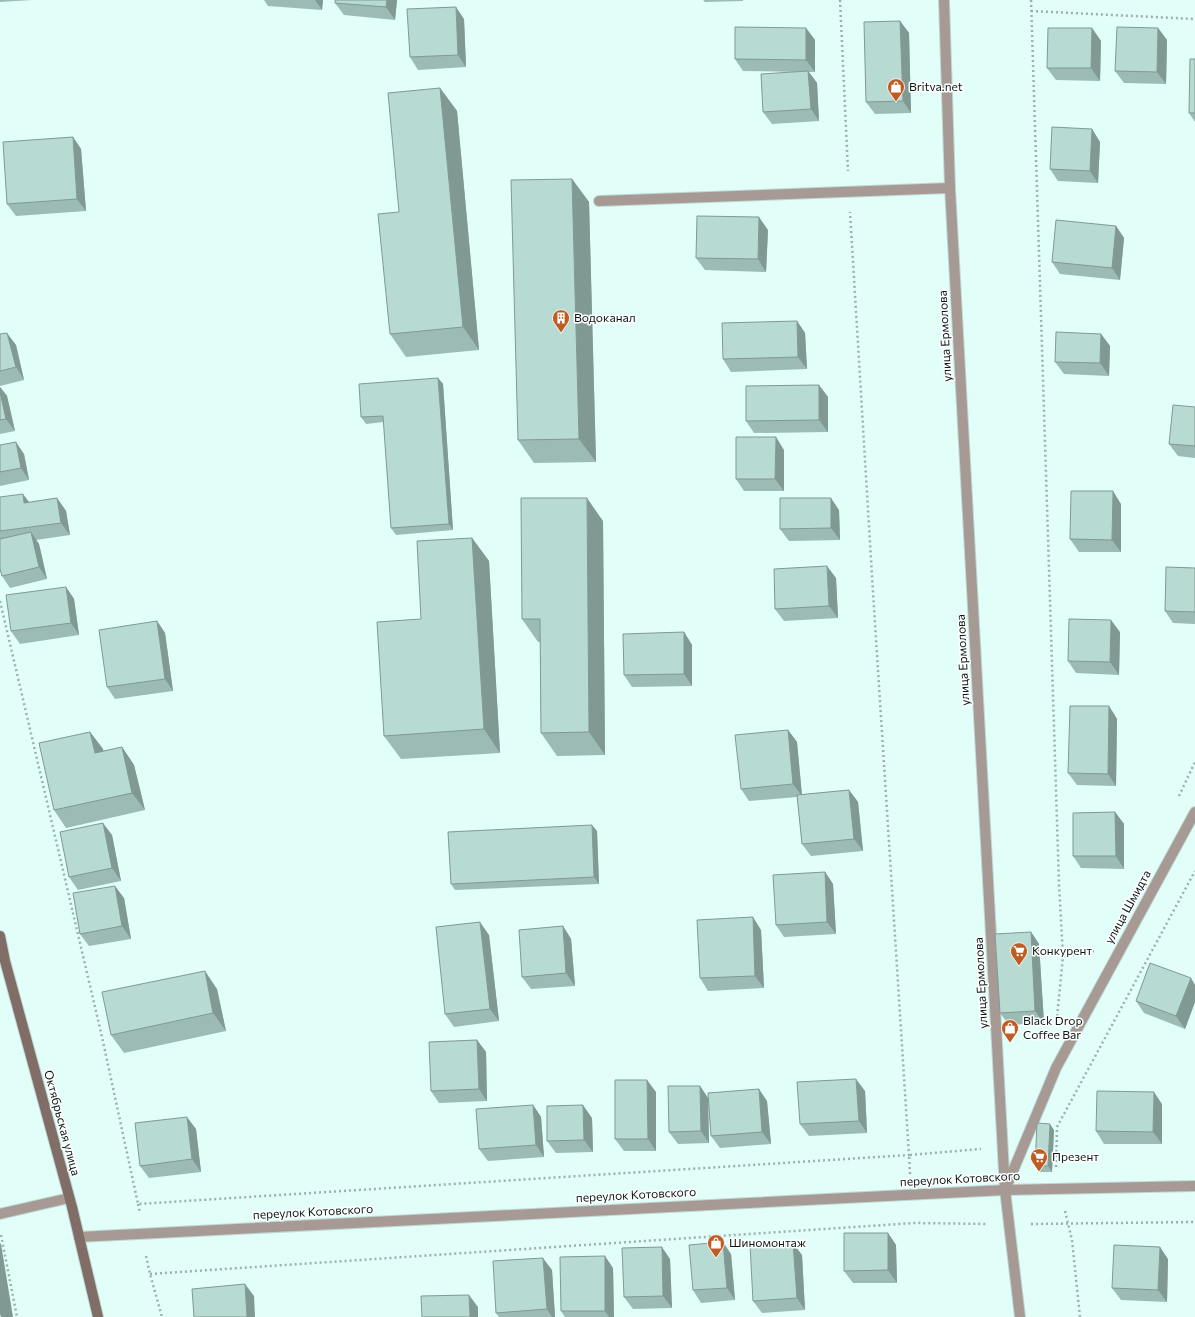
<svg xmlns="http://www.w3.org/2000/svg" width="1195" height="1317" font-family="Commissioner,sans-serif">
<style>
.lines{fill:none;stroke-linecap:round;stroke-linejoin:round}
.service-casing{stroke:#bfd9d4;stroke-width:12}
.minor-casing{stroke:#bfd9d4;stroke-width:12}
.tertiary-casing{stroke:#bfd9d4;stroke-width:12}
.secondary-casing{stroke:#bfd9d4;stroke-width:12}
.path{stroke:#9ab1ac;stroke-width:2.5;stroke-dasharray:2 3;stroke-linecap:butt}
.service{stroke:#a79a94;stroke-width:10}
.minor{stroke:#a79a94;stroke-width:10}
.tertiary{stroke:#a79a94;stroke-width:10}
.secondary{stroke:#806d65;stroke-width:10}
.wall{fill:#9dbbb5}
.shaded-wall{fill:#809993}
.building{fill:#b7dad2;stroke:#809993}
.labels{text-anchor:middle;stroke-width:3;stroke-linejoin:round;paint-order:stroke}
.poi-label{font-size:12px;fill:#0a1714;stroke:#fff;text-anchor:start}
.street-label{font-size:12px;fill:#0a1714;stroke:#fff}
</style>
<rect width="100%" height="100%" fill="#e2fef8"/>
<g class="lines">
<!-- service casing -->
<g class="service-casing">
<g id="service">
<polyline points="599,201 950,188"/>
<polyline points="0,1214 69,1198"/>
</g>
</g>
<!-- minor casing -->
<g class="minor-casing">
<g id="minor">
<polyline points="1005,1190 1056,1068 1195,812"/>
<polyline points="79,1237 1005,1190 1195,1186"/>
</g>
</g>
<!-- tertiary casing -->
<g class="tertiary-casing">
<polyline id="tertiary" points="944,0 950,188 1005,1190 1020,1317"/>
</g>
<!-- secondary casing -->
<g class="secondary-casing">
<polyline id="secondary" points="0,936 5,961 72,1207 98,1317"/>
</g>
<!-- path -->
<g class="path">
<polyline points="840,0 848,171"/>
<polyline points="1031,0 1059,885 1063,956 1057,1018"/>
<polyline points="1031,11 1195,19"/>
<polyline points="0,601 102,1037 138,1204 909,1155 873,592 850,212"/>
<polyline points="1179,796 1195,762"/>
<polyline points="1063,956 1094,951"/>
<polyline points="1056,1167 1057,1127 1195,871"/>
<polyline points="910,1174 909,1155 981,1149"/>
<polyline points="138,1204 140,1213"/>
<polyline points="1065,1211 1072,1240 1080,1317"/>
<polyline points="1031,1224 1195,1222"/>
<polyline points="1,1235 17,1317"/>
<polyline points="146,1256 150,1274 162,1317"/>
<polyline points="150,1274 914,1223 988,1224"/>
</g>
<!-- service -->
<use href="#service" class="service"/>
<!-- minor -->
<use href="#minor" class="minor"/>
<!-- tertiary -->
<use href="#tertiary" class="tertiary"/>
<!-- secondary -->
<use href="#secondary" class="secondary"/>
</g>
<!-- wall -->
<g class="wall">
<polygon points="0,0 32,0 0,2"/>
<polygon points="264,0 323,0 322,10 268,6"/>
<polygon points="335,0 397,0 395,20 344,15 335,3"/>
<polygon points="703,0 743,0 743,1 705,2"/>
<polygon points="464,19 466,67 418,70 410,57"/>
<polygon points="900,21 909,33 911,113 875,114 866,102"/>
<polygon points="806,28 815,40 815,72 809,72 817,83 819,121 772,124 763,112 800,72 743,71 735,59"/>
<polygon points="1092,28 1101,41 1100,81 1056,80 1047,68"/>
<polygon points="1158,28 1167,40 1166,84 1124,83 1115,71"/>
<polygon points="1195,59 1195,122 1189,113"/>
<polygon points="440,88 457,111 479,350 406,357 390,334"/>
<polygon points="1092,129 1100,142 1098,183 1058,181 1050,169"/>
<polygon points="73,137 81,149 86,211 16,216 7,204"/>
<polygon points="572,179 589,202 596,462 534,463 518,440"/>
<polygon points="1116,226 1124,238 1120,280 1060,274 1052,262"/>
<polygon points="768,230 766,272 705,270 696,258"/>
<polygon points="797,321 805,333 807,369 731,372 723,359"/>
<polygon points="0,334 16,345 24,380 0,386"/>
<polygon points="1101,334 1110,346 1109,376 1064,374 1055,362"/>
<polygon points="438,378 443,384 453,530 396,535 391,528 384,422 366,424 361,417"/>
<polygon points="819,385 828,397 828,432 754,433 746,421"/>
<polygon points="0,387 7,396 15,431 0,434"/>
<polygon points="1195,407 1195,458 1178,456 1169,444"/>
<polygon points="0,445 24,454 29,480 0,486"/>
<polygon points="784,450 784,491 744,491 736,479"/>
<polygon points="0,497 29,502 57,498 66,511 70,535 36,540 39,544 47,579 10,588 2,576 0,569"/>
<polygon points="1121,504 1121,552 1079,552 1070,539"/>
<polygon points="839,510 840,540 789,541 780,529"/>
<polygon points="603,521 605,755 557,756 541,733 540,642 538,642 522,619"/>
<polygon points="472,538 489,561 500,753 401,759 384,736"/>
<polygon points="1195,568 1195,624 1173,623 1165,611"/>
<polygon points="836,578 838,618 784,621 775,609"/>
<polygon points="66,587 74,599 79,635 20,644 11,631"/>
<polygon points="157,621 165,633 173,691 115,699 107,687"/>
<polygon points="684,632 692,645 692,686 632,687 624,675"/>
<polygon points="1120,632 1119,675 1076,673 1068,661"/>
<polygon points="1109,706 1117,719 1116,786 1077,785 1068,773"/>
<polygon points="788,730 797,742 802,795 849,790 858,802 863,851 811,856 802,844 797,797 749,801 741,789"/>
<polygon points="90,732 103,749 103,751 122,747 134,765 145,810 66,828 54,810"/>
<polygon points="1115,812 1124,824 1124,869 1081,868 1073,856"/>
<polygon points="597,831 599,884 455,890 451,884"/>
<polygon points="112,835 121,881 78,890 69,877"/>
<polygon points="825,872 833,884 836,934 784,937 776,925"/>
<polygon points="124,898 131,939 89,946 80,934"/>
<polygon points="563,926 571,939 575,986 531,989 522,977"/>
<polygon points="761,930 764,988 708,991 700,978"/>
<polygon points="1031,932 1039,944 1044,1023 1009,1025 1000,1013"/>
<polygon points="489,935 499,1021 454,1027 445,1014"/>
<polygon points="1195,985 1195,1002 1185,1029 1144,1013 1136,1001"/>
<polygon points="217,989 226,1031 124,1053 111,1035"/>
<polygon points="477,1040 486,1052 487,1101 439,1103 431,1091"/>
<polygon points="700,1086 708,1098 767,1101 771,1144 720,1148 711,1136 708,1101 709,1143 678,1144 669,1132"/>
<polygon points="865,1091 867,1133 809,1136 800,1124"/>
<polygon points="656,1092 656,1151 624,1151 615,1139"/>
<polygon points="1162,1104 1162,1144 1104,1144 1096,1131"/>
<polygon points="533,1105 541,1117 544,1157 488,1161 479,1149"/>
<polygon points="592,1118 593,1152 556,1153 547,1141"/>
<polygon points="196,1129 201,1172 149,1178 140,1166"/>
<polygon points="1054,1130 1052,1172 1039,1172 1035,1166"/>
<polygon points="888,1233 896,1245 897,1283 853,1283 844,1271"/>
<polygon points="731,1254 735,1300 701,1303 693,1290"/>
<polygon points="802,1255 805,1310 762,1313 753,1301"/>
<polygon points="670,1259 672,1308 633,1309 624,1297"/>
<polygon points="1168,1259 1167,1302 1121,1300 1112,1288"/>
<polygon points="613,1268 614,1317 565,1317 561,1311"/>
<polygon points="552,1270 555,1317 499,1317 496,1313"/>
</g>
<!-- shaded-wall -->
<g class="shaded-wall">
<polygon points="315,0 323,0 322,10"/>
<polygon points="387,0 397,0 395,20 386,7"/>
<polygon points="456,7 464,19 466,67 458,55"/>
<polygon points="900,21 909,33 911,113 903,101"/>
<polygon points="806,28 815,40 815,72 806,60"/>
<polygon points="1092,28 1101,41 1100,81 1091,68"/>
<polygon points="1158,28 1167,40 1166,84 1157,72"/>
<polygon points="808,71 817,83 819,121 811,109"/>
<polygon points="440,88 457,111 479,350 463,327"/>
<polygon points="1092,129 1100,142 1098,183 1090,171"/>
<polygon points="73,137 81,149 86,211 77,199"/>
<polygon points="572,179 589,202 596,462 579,439"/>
<polygon points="759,217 768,230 766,272 758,259"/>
<polygon points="1116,226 1124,238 1120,280 1112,268"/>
<polygon points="797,321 805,333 807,369 798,357"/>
<polygon points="7,333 16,345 24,380 16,367"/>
<polygon points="1101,334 1110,346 1109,376 1100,363"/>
<polygon points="438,378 443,384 453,530 449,524"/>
<polygon points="819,385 828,397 828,432 819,420"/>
<polygon points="0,387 7,396 15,431 6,419 0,392"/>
<polygon points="776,437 784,450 784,491 775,479"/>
<polygon points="16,442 24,454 29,480 21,468"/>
<polygon points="1113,491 1121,504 1121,552 1112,540"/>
<polygon points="23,494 32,506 24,503"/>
<polygon points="57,498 66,511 70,535 61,523"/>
<polygon points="587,498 603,521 605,755 589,732"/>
<polygon points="831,498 839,510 840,540 831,528"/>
<polygon points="31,532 39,544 47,579 39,567"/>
<polygon points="472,538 489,561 500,753 484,729"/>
<polygon points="827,566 836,578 838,618 829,606"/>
<polygon points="66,587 74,599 79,635 71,623"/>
<polygon points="1111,620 1120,632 1119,675 1110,662"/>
<polygon points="157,621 165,633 173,691 165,679"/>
<polygon points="684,632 692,645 692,686 684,674"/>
<polygon points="1109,706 1117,719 1116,786 1108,774"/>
<polygon points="788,730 797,742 802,796 793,784"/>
<polygon points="90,732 103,749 108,771 95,753"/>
<polygon points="122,747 134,765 145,810 132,793"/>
<polygon points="849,790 858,802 863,851 854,839"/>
<polygon points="1115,812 1124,824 1124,869 1116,856"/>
<polygon points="103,823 112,835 121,881 112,868"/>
<polygon points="592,825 597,831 599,884 594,877"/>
<polygon points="825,872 833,884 836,934 827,922"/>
<polygon points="115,886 124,898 131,939 122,926"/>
<polygon points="753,917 761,930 764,988 755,976"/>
<polygon points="480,922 489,935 499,1021 490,1009"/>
<polygon points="563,926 571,939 575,986 566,973"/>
<polygon points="1031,932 1039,944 1044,1023 1035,1011"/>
<polygon points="205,971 217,989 226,1031 213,1013"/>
<polygon points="1191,978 1195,985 1195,1002 1185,1029 1176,1016"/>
<polygon points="477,1040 486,1052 487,1101 479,1089"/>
<polygon points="856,1079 865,1091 867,1133 859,1121"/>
<polygon points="647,1080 656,1092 656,1151 648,1139"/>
<polygon points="700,1086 708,1098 709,1143 701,1131"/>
<polygon points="759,1089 767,1101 771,1144 762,1132"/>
<polygon points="1154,1092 1162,1104 1162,1144 1153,1132"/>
<polygon points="533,1105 541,1117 544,1157 536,1145"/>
<polygon points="583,1105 592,1118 593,1152 584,1140"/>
<polygon points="187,1117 196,1129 201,1172 192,1159"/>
<polygon points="1050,1124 1054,1130 1052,1172 1048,1166"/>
<polygon points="888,1233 896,1245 897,1283 888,1270"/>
<polygon points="723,1242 731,1254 735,1300 727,1288"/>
<polygon points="0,1243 1,1244 13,1317 1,1317 0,1314"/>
<polygon points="793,1243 802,1255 805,1310 797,1298"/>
<polygon points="662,1247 670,1259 672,1308 663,1296"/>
<polygon points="1160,1247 1168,1259 1167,1302 1158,1290"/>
<polygon points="605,1256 613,1268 614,1317 609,1317 605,1311"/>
<polygon points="543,1258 552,1270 555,1317 552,1317 547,1309"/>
<polygon points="245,1284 254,1296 255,1317 247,1317"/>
<polygon points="469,1295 478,1307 478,1317 470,1317"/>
</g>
<!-- building -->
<g class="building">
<polygon points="335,0 387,0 386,7 335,3"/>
<polygon points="456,7 458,55 410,57 407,9"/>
<polygon points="900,21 903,101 866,102 864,22"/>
<polygon points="735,27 806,28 806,60 735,59"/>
<polygon points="1117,27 1158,28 1157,72 1115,71"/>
<polygon points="1048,28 1092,28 1091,68 1047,68"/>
<polygon points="1190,59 1195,59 1195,113 1189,113"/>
<polygon points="808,71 811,109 763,112 761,74"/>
<polygon points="440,88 463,327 390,334 378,214 399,212 388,93"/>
<polygon points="1052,127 1092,129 1090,171 1050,169"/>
<polygon points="73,137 77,199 7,204 3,142"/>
<polygon points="572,179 579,439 518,440 511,180"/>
<polygon points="697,216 759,217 758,259 696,258"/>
<polygon points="1056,220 1116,226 1112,268 1052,262"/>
<polygon points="797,321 798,357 723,359 722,323"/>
<polygon points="1056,332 1101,334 1100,363 1055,362"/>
<polygon points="7,333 16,367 0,371 0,334"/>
<polygon points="438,378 449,524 391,528 383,416 361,417 359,384"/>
<polygon points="819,385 819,420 746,421 746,386"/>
<polygon points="0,392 6,419 0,420"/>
<polygon points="1173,405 1195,407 1195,446 1169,444"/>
<polygon points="736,437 776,437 775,479 736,479"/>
<polygon points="16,442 21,468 0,472 0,445"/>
<polygon points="1071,491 1113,491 1112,540 1070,539"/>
<polygon points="23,494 24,503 57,498 61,523 0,531 0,497"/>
<polygon points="521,498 587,498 589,732 541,733 540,619 522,619"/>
<polygon points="780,498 831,498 831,528 780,529"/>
<polygon points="31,532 39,567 2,576 0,569 0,539"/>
<polygon points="472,538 484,729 384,736 377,622 421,619 417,541"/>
<polygon points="827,566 829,606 775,609 774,569"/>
<polygon points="1166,567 1195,568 1195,612 1165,611"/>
<polygon points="66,587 71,623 11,631 6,595"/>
<polygon points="1069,619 1111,620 1110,662 1068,661"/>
<polygon points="157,621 165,679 107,687 99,630"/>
<polygon points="684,632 684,674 624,675 623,634"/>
<polygon points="1070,706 1109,706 1108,774 1068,773"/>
<polygon points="788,730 793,784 741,789 735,735"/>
<polygon points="90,732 95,753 122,747 132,793 54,810 39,743"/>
<polygon points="849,790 854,839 802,844 797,795"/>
<polygon points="1115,812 1116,856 1073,856 1073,813"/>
<polygon points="103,823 112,868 69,877 60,832"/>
<polygon points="592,825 594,877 451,884 448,832"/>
<polygon points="825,872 827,922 776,925 773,875"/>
<polygon points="115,886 122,926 80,934 73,893"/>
<polygon points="753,917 755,976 700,978 697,920"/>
<polygon points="480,922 490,1009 445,1014 436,927"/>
<polygon points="563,926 566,973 522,977 519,930"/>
<polygon points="1031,932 1035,1011 1000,1013 995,934"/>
<polygon points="1150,963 1191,978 1176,1016 1136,1001"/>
<polygon points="205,971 213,1013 111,1035 102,992"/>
<polygon points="477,1040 479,1089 431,1091 429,1042"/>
<polygon points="856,1079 859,1121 800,1124 797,1082"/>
<polygon points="615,1080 647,1080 648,1139 615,1139"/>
<polygon points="668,1086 700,1086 701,1131 669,1132"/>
<polygon points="759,1089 762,1132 711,1136 708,1093"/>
<polygon points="1097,1091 1154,1092 1153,1132 1096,1131"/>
<polygon points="533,1105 536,1145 479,1149 476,1109"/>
<polygon points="583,1105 584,1140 547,1141 547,1106"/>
<polygon points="187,1117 192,1159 140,1166 135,1123"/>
<polygon points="1037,1123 1050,1124 1048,1166 1035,1166"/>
<polygon points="844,1233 888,1233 888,1270 844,1271"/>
<polygon points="723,1242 727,1288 693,1290 689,1245"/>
<polygon points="793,1243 797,1298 753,1301 750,1245"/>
<polygon points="1114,1245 1160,1247 1158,1290 1112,1288"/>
<polygon points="662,1247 663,1296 624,1297 622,1248"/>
<polygon points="605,1256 605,1311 561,1311 560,1257"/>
<polygon points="543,1258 547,1309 496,1313 493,1261"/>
<polygon points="245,1284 247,1317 194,1317 192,1289"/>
<polygon points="469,1295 470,1317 422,1317 421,1296"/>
</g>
<!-- icons -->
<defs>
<g id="shop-pin" transform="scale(0.9)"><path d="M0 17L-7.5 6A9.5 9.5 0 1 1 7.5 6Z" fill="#bf5c24" stroke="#fff"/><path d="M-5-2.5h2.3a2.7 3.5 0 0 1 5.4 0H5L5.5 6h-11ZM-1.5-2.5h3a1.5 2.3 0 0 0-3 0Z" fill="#fff"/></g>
<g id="building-pin" transform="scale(0.9)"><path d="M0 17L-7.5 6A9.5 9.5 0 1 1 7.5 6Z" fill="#bf5c24" stroke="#fff"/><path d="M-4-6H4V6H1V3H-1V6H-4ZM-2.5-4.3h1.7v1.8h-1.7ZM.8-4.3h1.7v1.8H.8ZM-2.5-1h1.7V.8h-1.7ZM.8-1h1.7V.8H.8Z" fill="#fff"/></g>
<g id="supermarket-pin" transform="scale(0.9)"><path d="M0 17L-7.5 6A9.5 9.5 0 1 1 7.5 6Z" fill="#bf5c24" stroke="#fff"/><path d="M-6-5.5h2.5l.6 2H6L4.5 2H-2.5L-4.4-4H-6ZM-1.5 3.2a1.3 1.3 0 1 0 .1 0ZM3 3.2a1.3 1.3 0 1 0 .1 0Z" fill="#fff"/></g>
</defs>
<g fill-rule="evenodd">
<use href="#shop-pin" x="896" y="87"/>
<use href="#building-pin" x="561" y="318"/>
<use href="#supermarket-pin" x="1019" y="951"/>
<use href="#shop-pin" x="1010" y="1028"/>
<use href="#supermarket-pin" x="1039" y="1157"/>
<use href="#shop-pin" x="716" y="1243"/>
</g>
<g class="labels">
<!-- poi labels -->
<g class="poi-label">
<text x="909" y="91">Britva.net</text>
<text x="574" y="322">Водоканал</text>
<text x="1032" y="955">Конкурент</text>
<text x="1023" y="1025">Black Drop<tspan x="1023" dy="14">Coffee Bar</tspan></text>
<text x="1052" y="1161">Презент</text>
<text x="729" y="1247">Шиномонтаж</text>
</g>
<!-- street labels -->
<g class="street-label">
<text transform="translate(945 336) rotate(-93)" y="4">улица Ермолова</text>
<text transform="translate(963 660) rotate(-93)" y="4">улица Ермолова</text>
<text transform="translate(1128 907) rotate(-61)" y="4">улица Шмидта</text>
<text transform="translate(981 983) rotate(-93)" y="4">улица Ермолова</text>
<text transform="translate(62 1123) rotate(75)" y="4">Октябрьская улица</text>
<text transform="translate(960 1179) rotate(-3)" y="4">переулок Котовского</text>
<text transform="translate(636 1195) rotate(-3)" y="4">переулок Котовского</text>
<text transform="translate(313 1212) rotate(-3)" y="4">переулок Котовского</text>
</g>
</g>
</svg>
